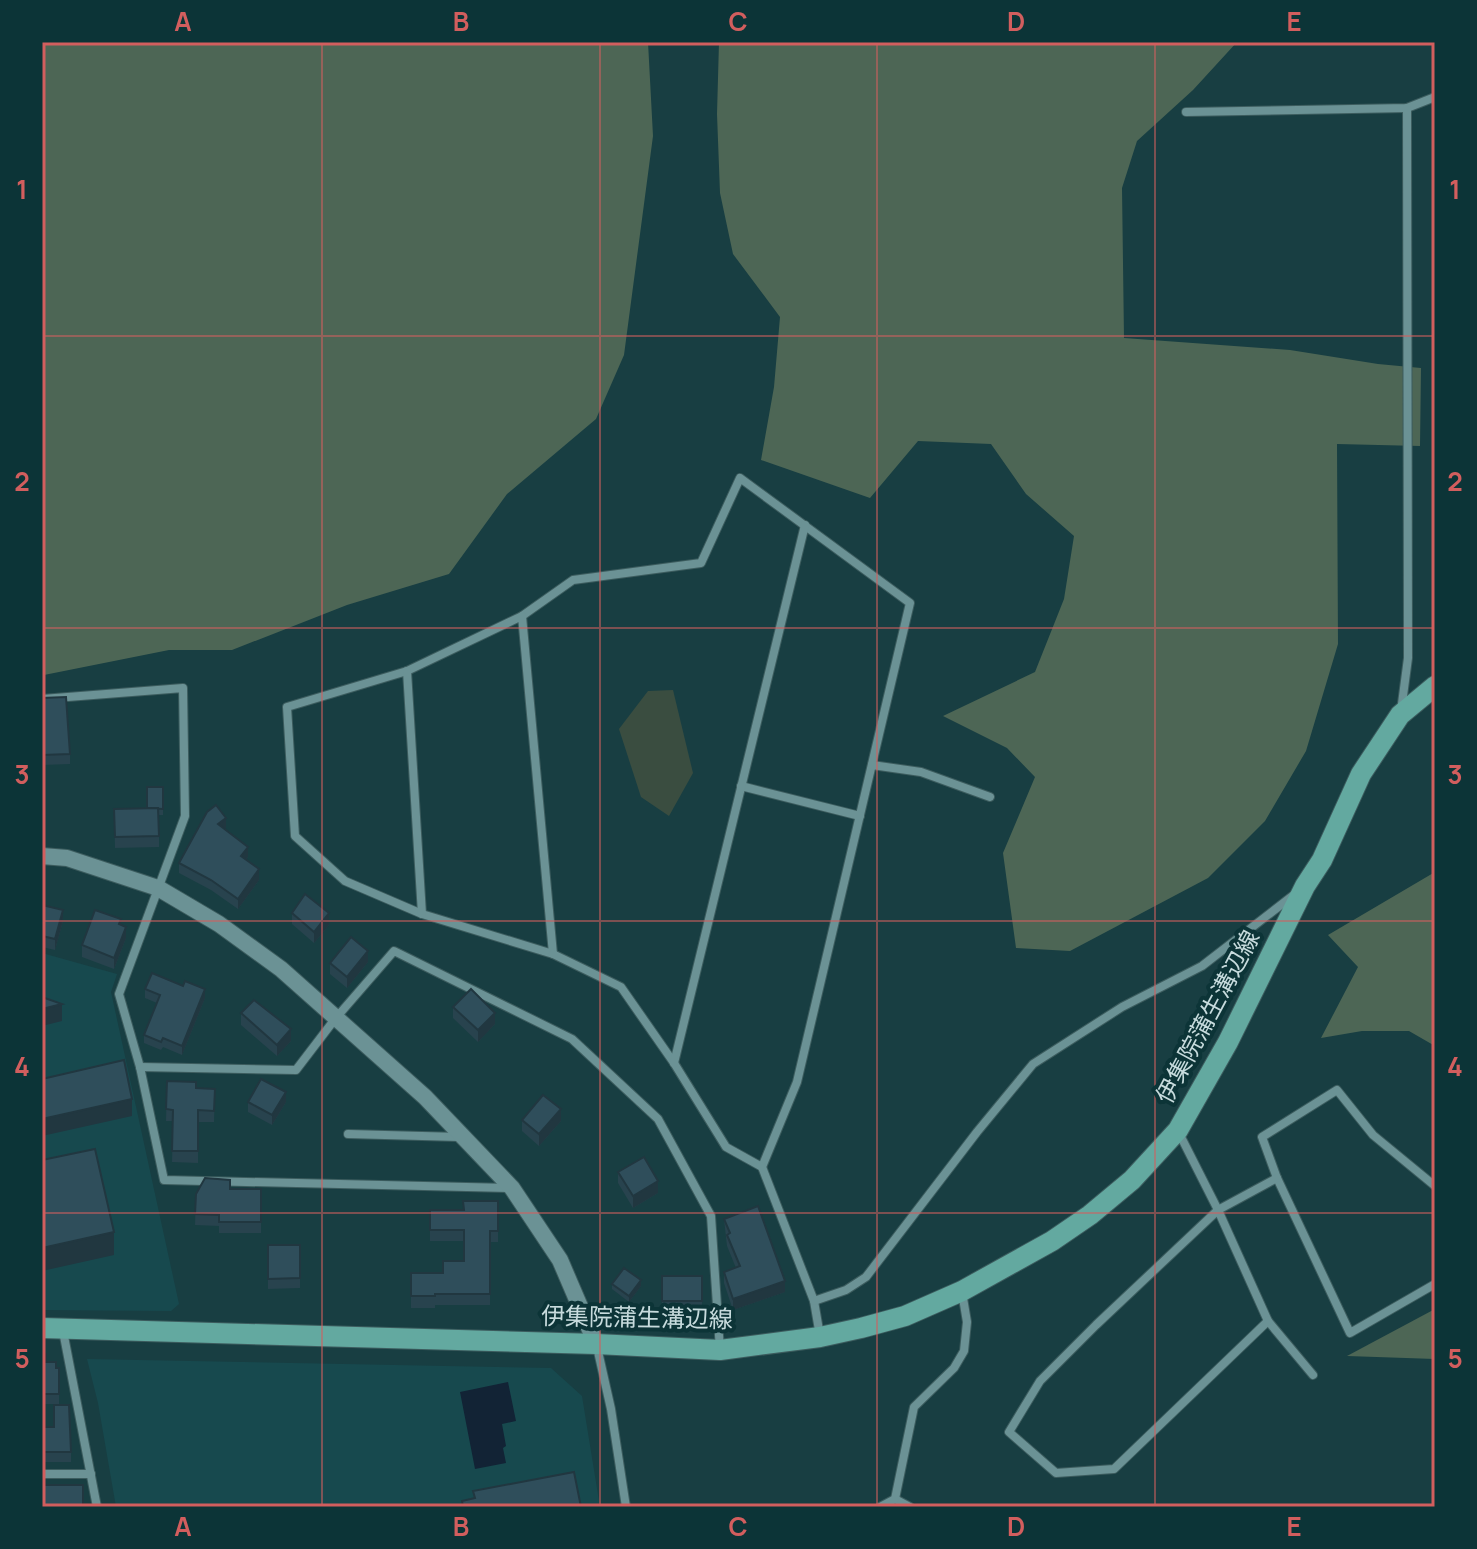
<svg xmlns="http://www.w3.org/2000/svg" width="1477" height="1549" font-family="Manrope,'Noto Sans JP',sans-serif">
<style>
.built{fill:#17494e}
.green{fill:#3a4d40}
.forest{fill:#4d6655}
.water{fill:#122335}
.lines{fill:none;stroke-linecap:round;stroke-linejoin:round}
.street-casing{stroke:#3c5c5e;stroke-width:10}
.secondary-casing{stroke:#3c5c5e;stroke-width:18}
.primary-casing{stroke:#3c5c5e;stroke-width:22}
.street{stroke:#6b9295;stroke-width:8}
.secondary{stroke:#6b9295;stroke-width:16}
.primary{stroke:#63a9a0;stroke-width:20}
.wall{fill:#28434e}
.shaded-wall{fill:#213740}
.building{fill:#2f4e5b;stroke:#213740;stroke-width:2}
.grid{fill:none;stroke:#d25e5e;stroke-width:2;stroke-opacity:0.55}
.labels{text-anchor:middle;stroke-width:8;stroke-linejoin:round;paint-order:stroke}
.street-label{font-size:24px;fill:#c7dbdd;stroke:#0c3437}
.neatline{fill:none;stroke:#d25e5e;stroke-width:3}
.grid-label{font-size:26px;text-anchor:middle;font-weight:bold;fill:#d25e5e}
</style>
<rect width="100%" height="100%" fill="#183e42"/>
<!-- built -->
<g class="built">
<polygon points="42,953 117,974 111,992 179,1304 171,1311 42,1310"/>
<polygon points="87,1359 551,1368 582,1396 600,1507 116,1507 98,1403"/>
</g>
<!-- green -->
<polygon class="green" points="673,690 693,773 669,816 641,797 619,729 648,691"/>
<!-- forest -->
<g class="forest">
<polygon points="42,42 648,42 653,136 624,355 596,419 507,494 449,574 347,605 232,650 169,650 44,675 42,674"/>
<polygon points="719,42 1237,42 1193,90 1137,141 1122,188 1124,338 1290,350 1378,364 1421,368 1420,446 1337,444 1338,644 1306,751 1265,821 1208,878 1070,951 1016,948 1003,853 1035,777 1007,748 943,716 1035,672 1064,599 1074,536 1026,494 991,444 918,441 870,498 761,460 774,387 780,317 733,254 720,193 717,114"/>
<polygon points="1435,872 1435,1046 1409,1031 1362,1031 1321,1038 1358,967 1328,935"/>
<polygon points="1435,1309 1435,1359 1347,1356"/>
</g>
<!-- water -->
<polygon class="water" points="508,1382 516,1421 502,1424 506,1446 503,1448 506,1463 475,1469 460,1392"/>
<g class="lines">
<!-- street casing -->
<g class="street-casing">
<g id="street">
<polyline points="1186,112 1407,108 1435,97"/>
<polyline points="522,616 573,580 701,563 740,478 910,603 797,1082 762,1167"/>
<polygon points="522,616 553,954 422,914 345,881 295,836 287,707 407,671"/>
<polyline points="407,671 422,914"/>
<polyline points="42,699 183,688 185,816 119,994 140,1067 164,1180 509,1188"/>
<polyline points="1401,711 1408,658 1407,108"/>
<polyline points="872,765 921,772 990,797"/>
<polyline points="741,786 860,816"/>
<polyline points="553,954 621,987 674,1063 726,1147 762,1167 814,1301 820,1336"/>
<polyline points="674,1063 805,525"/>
<polyline points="140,1067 296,1070 335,1019 394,951 572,1039 658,1119 711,1216 720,1350"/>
<polyline points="1178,1131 1218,1210 1268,1321 1313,1375"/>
<polyline points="348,1134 459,1137"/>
<polyline points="1435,1186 1373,1135 1337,1090 1262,1137 1277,1178 1350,1333 1435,1284"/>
<polyline points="814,1301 846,1290 866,1277 977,1132 1033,1064 1122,1007 1202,966 1295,894"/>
<polyline points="1268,1321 1114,1469 1056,1473 1009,1432 1040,1381 1096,1325 1218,1210 1277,1178"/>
<polyline points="63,1331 97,1507"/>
<polyline points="597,1347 611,1409 626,1507"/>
<polyline points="42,1474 91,1474"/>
<polyline points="895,1499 910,1507"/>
<polyline points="880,1507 895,1499 914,1407 954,1368 964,1351 967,1322 962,1292"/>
</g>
</g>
<!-- secondary casing -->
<g class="secondary-casing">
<polyline id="secondary" points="42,856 67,858 158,888 219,924 281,969 425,1097 512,1188 560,1260 596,1344"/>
</g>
<!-- primary casing -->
<g class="primary-casing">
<polyline id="primary" points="42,1328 596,1344 720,1350 820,1337 861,1328 905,1316 962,1291 1052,1241 1090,1215 1132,1180 1178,1130 1228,1042 1305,886 1322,860 1361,774 1400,715 1435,686"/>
</g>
<!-- street -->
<use href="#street" class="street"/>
<!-- secondary -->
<use href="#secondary" class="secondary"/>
<!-- primary -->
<use href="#primary" class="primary"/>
</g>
<!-- wall -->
<g class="wall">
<polygon points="42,698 70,754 70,764 42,765"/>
<polygon points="163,787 163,815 159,815 159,847 115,848 114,809 147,808"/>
<polygon points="226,828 225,829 248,857 246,860 259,880 238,909 211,890 179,873 179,863"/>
<polygon points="42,905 63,921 55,950 42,947"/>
<polygon points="292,913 329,925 314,943 292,924"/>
<polygon points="121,925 126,938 114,969 82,957 82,945"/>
<polygon points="368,962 347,988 330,974 330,963"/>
<polygon points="145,989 205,998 182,1055 163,1047 161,1050 144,1043 144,1035 157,1003 145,998"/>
<polygon points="453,1007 495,1024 478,1042 453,1018"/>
<polygon points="241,1013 291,1041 277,1056 241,1025"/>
<polygon points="167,1081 196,1088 215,1089 214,1122 198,1122 198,1163 172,1162 173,1121 166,1121"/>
<polygon points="248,1102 286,1102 272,1125 248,1112"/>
<polygon points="522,1120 561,1121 539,1146 522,1131"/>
<polygon points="618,1172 658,1193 633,1208 618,1183"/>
<polygon points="230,1189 261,1189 261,1233 219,1233 219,1226 195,1225 196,1194"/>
<polygon points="498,1201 498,1242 490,1242 490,1305 435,1305 435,1308 411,1308 411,1273 443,1273 464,1261 464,1241 430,1241 430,1210 464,1210"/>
<polygon points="724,1219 785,1292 733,1310 724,1283 724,1272 736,1268 727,1246"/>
<polygon points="268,1245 300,1245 300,1288 268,1289"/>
<rect x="662" y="1276" width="40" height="36"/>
<polygon points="612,1284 641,1286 629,1302 612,1289"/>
<polygon points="42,1354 46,1362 56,1368 59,1368 59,1404 42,1404"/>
<rect x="42" y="1427" width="29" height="35"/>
</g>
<!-- shaded-wall -->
<g class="shaded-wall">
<polygon points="226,818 226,828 218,834 218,824"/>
<polygon points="248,847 248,857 241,866 241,856"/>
<polygon points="259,869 259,880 238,909 238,899"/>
<polygon points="63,910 63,921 55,950 55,939"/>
<polygon points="329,913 329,925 314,943 314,932"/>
<polygon points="126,927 126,938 114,969 114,958"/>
<polygon points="368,951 368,962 347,988 347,977"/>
<polygon points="205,989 205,998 182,1055 182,1046"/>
<polygon points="62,1004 62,1021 42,1026 42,1009"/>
<polygon points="495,1013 495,1024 478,1042 478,1030"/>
<polygon points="291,1029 291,1041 277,1056 277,1045"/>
<polygon points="286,1092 286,1102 272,1125 272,1115"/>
<polygon points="132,1099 132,1116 42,1136 42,1119"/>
<polygon points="561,1109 561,1121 539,1146 539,1134"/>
<polygon points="658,1181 658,1193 633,1208 633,1196"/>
<polygon points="114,1232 114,1255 42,1271 42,1248"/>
<polygon points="641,1280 641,1286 629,1302 629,1296"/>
<polygon points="785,1281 785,1292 733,1310 733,1299"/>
</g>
<!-- building -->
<g class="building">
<polygon points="66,697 70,754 42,755 42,698"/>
<polygon points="147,787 163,787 163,809 147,808"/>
<polygon points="216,805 226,818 218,824 248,847 241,856 259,869 238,899 211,880 179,863 207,812"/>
<polygon points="158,808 159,836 115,837 114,809"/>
<polygon points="305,894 329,913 314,932 292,913"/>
<polygon points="42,905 63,910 55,939 42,936"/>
<polygon points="95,910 121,919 119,924 126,927 114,958 82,945"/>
<polygon points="351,937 368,951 347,977 330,963"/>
<polygon points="152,973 183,986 185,981 205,989 182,1046 163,1038 161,1042 144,1035 160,995 145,989"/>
<polygon points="471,989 495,1013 478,1030 453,1007"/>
<polygon points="42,997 62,1004 42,1009"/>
<polygon points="254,1000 291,1029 277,1045 241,1013"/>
<polygon points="124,1060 132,1099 42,1119 42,1079"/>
<polygon points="261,1079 286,1092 272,1115 248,1102"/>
<polygon points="167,1081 196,1082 196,1088 215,1089 214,1111 198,1110 198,1151 172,1151 173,1110 166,1109"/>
<polygon points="543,1095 561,1109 539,1134 522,1120"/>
<polygon points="95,1149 114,1232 42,1248 42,1160"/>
<polygon points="644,1157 658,1181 633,1196 618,1172"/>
<polygon points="205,1178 230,1180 230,1189 261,1189 261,1222 219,1222 219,1215 195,1214 196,1194"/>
<polygon points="463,1201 498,1201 498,1231 490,1231 490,1294 435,1294 435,1296 411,1296 411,1273 443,1273 443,1261 464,1261 464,1230 430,1230 430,1210 464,1210"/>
<polygon points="758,1206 785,1281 733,1299 724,1272 740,1266 727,1235 730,1233 724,1219"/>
<polygon points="268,1245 300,1245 300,1278 268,1279"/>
<polygon points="624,1268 641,1280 629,1296 612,1284"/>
<rect x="662" y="1276" width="40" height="25"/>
<polygon points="42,1354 46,1354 46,1362 56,1362 56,1368 59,1368 59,1394 42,1394"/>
<polygon points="54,1405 69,1405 71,1452 42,1452 42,1427 54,1427"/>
<polygon points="574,1472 581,1507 463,1507 462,1501 475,1498 473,1491"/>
<rect x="42" y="1485" width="41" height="22"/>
</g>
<!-- grid -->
<path class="grid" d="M322,42V1507M600,42V1507M877,42V1507M1155,42V1507M42,336H1435M42,628H1435M42,921H1435M42,1213H1435"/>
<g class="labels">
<!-- street labels -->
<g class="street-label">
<text transform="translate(1208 1017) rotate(-62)" y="8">伊集院蒲生溝辺線</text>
<text transform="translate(637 1318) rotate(1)" y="8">伊集院蒲生溝辺線</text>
</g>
</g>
<!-- border -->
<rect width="1477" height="1549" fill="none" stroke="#0c3437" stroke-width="88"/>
<rect x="44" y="44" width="1389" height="1461" class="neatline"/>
<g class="grid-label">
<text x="183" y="31">A</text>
<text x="461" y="31">B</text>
<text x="738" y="31">C</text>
<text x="1016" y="31">D</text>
<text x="1294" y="31">E</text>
<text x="22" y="199">1</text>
<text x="1455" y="199">1</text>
<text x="22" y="491">2</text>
<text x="1455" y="491">2</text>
<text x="22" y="784">3</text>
<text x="1455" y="784">3</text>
<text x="22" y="1076">4</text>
<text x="1455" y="1076">4</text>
<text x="22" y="1368">5</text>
<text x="1455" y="1368">5</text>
<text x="183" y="1536">A</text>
<text x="461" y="1536">B</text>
<text x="738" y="1536">C</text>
<text x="1016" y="1536">D</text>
<text x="1294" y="1536">E</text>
</g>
</svg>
